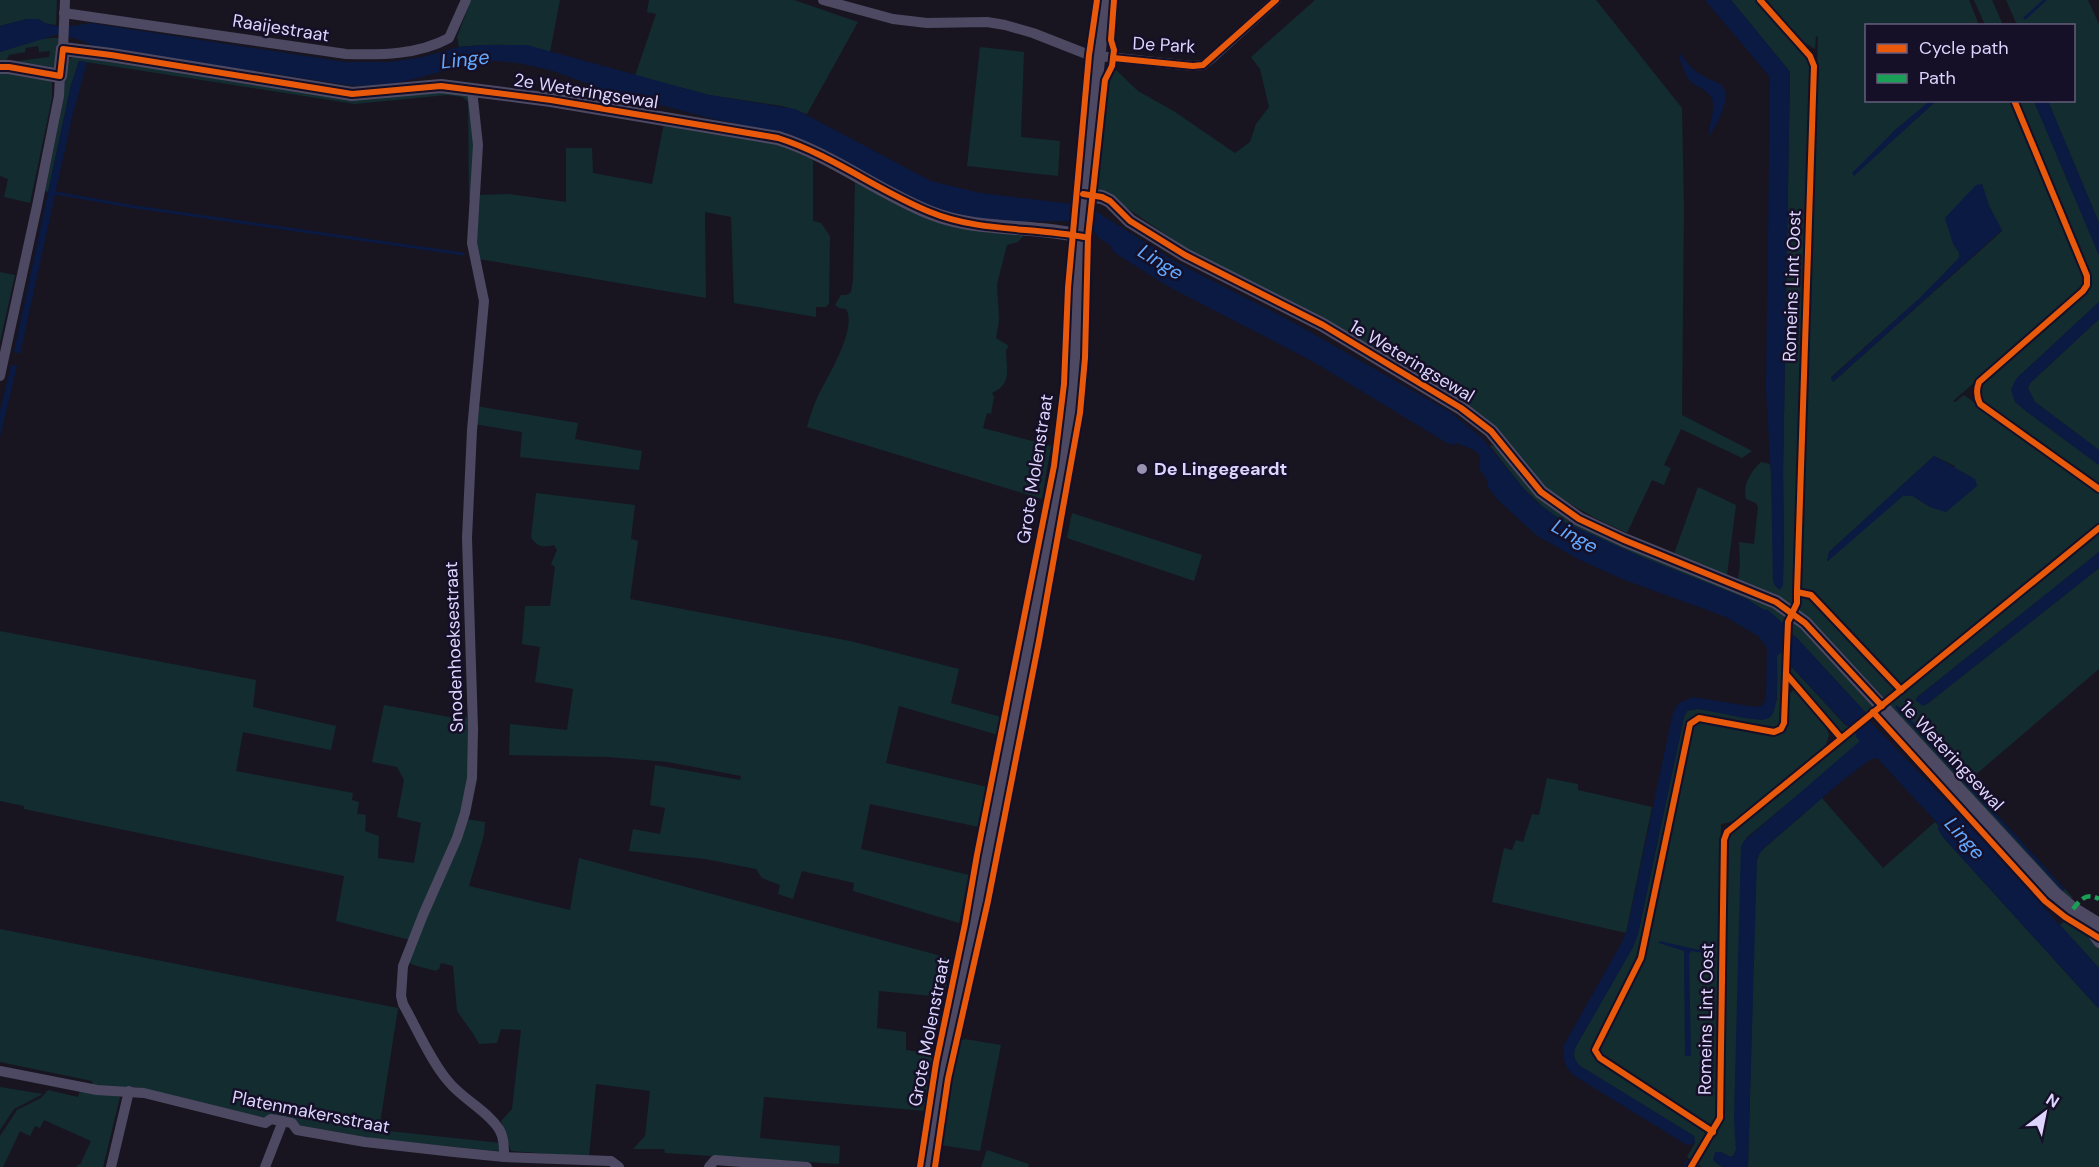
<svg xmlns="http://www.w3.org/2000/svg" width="2099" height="1167" font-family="'DM Sans',sans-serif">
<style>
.green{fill:#132c30;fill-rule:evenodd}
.water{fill:#0a1a43}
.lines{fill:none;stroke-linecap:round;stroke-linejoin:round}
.stream{stroke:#0a1a43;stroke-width:3}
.minor{stroke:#4d4962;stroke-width:10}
.tertiary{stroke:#4d4962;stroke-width:14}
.quiet{stroke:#1a9f57;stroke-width:4.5;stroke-dasharray:9 4.5;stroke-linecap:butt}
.cycleway-casing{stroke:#150f27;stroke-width:10}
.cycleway{stroke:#e8590c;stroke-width:6}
.poi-dot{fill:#9992b1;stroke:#150f27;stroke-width:2}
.labels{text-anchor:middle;stroke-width:5;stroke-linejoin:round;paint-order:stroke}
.street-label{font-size:18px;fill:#ded5ff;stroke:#150f27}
.poi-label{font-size:18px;font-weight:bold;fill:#ded5ff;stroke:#150f27;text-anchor:start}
.water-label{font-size:20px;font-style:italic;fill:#63a9ff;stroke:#150f27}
</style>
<rect width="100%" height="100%" fill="#181521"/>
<!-- green -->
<g class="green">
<polygon points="0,0 57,0 56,25 44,23 38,19 27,19 0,26"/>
<path d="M471,0H560L550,52C517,43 493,44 459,47L457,37Z"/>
<polygon points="649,0 794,0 858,22 807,114 783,106 709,95 635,76 656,14 647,12"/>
<polygon points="1315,0 1596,0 1682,108 1684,208 1682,415 1752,451 1742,458 1681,429 1664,465 1671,468 1664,485 1652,480 1627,533 1595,518 1553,494 1532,476 1489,423 1200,258 1108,195 1098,192 1094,184 1108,75 1114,68 1138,91 1175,112 1235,153 1250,142 1256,124 1269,107 1260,69 1251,57"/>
<path d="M1731,0H1757L1804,54L1812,67L1794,600L1790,606L1738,580L1740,564L1739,542L1754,544L1758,507L1756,503L1746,499C1742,486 1751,471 1761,462L1770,464L1784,552L1783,472L1790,72Z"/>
<path d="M1765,0H1969L1979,25L1866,26V100L1930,101L1894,131L1853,176L1936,101H2011L2084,277L2083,285L2078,293L1953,401L1955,402L1964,395L2099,492V524L1901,686L1812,593L1801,588L1818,37L1816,36L1815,49L1800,40ZM1982,184L1989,206L2002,231L1833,382L1831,377L1921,297L1959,258V252L1953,244ZM1934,456L1955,466L1930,507L1913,496L1903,495L1827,561L1829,552Z"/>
<polygon points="1974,0 1992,0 2003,25 1985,25"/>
<polygon points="2006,0 2088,0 2099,24 2099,223 2048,101 2074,100 2074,26 2017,25"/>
<path d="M52,38H59C58,45 60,58 57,64C51,75 27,65 18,63V61L49,57L50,51L39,52L38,46L26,48L25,52L9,55L5,63L0,62V52L40,39Z"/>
<polygon points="980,47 1024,52 1021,137 1060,141 1058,176 967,166"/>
<polygon points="75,56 278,87 425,90 467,95 472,102 475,136 471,197 469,200 468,102 462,97 447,95 355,104 79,61 71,85 48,192 45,191 61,112 67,64 69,59"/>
<polygon points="0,72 52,80 52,98 30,203 4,197 8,179 0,176"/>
<path d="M2016,101H2034L2099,255V302L2016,379L2026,411L2099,465V486L1984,402C1977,393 1979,386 1986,378L2084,293L2090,282L2088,272Z"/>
<polygon points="664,123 764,139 813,156 813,221 821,223 830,236 829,303 826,307 816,307 816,317 734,303 731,217 705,212 706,298 479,259 476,248 480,195 509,194 566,202 566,148 592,148 593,173 652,184"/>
<path d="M855,179L1025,234L1018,242L1007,245L997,284L999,320L996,338L1009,346L1006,350C1006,368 1013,384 992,393L994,397L991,414L987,413L983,428L1051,446L1042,499L807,427C810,417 813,406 818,396C827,378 858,328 846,309L839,308L835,305L841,295H847L851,292L853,280Z"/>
<polygon points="0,272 15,275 0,342"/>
<polygon points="2099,319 2099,450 2035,402 2028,388 2030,383"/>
<polygon points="476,406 578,423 575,439 642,451 639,470 520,457 522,432 474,424"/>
<polygon points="1491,445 1499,448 1530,487 1787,615 1785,629 1762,609 1747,599 1639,556 1564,522 1546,510 1523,488 1490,446"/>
<polygon points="1698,487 1736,505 1727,575 1674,554"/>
<path d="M536,493L635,505L631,539L638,541L630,599L850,641L959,669L951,703L1001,717L998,735L899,706L886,763L987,787L979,827L870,804L861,849L969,875L959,923L853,891L854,883L802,871L793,899L778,894L780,885L762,878L756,869L705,859L629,851L633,829L660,834L665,808L650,805L655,765L740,780L741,776L668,762L608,757L509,755L510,724L567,730L573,689L535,682L540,647L522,644L525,606H550L555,567L551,564L557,550L554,545C544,547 537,548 531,537Z"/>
<polygon points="1072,513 1202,555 1194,581 1067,538"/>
<polygon points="2099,531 2099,552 1916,698 1927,704 2099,568 2099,669 1967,782 1897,705 2063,890 2065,889 2073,898 2066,898 1887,705"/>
<polygon points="1804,594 1807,595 1894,686 1893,694 1883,701 1797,611 1800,598"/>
<polygon points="1793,619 1875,707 1867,714 1795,636 1790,634 1790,623"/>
<path d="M0,631L256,680L253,707L336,726L331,750L243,732L236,771L353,793L352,800L359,802L357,814L366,815L365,831L379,836L378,858L414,863L421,823L397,817L404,780L397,767L372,762L384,705L460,719H465L467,716C479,796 441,869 410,940L336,921L344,876L24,809V806L0,801Z"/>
<path d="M1780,653H1783L1784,655L1782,722L1779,728L1774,729L1698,716L1690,719L1688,723L1639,956L1593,1047L1594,1054L1599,1060L1704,1130L1706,1138L1692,1161L1687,1157L1695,1143L1694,1136L1580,1066C1574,1060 1573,1056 1575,1048L1633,947L1638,934L1684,717L1687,711L1698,709L1763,720L1775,705L1777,699V656Z"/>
<polygon points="1789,664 1846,726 1851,726 1843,732 1836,729 1789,674"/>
<polygon points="1794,690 1826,726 1829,735 1825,748 1735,821 1721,824 1718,1117 1716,1123 1708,1125 1602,1056 1598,1049 1645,954 1692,726 1698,721 1776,735 1784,730 1786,726 1788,695"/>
<polygon points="1855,731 1860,741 1859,744 1746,838 1736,1150 1733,1156 1730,1157 1721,1152 1716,1163 1723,1167 1702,1167 1697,1164 1723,1117 1726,841 1735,827"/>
<polygon points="1547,778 1578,784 1578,790 1652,807 1626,933 1492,902 1504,848 1512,850 1516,840 1523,842 1532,814 1539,815"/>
<polygon points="1822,798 1883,868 1935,822 1939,826 1938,829 1942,836 2099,1009 2099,1167 1748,1167 1756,863 1760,852"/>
<polygon points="466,819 485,822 484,835 469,886 570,910 579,858 952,959 944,997 879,991 877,1028 906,1032 906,1050 936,1054 926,1111 764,1097 760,1138 840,1146 839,1164 665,1153 664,1149 633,1149 645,1136 650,1091 596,1084 589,1157 511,1151 501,1121 512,1109 521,1030 501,1029 497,1043 479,1044 474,1035 457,1011 453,966 441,963 439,969 436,971 413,965 409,962"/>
<polygon points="2066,920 2084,933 2099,949 2099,968 2060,925"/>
<polygon points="0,929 398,1008 379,1130 501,1143 500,1150 497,1151 383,1140 298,1125 295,1120 271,1114 265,1118 136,1087 93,1087 92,1081 0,1062"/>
<polygon points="965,1039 1001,1045 980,1151 940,1145 957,1042"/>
<polygon points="0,1087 43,1094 14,1109 0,1130"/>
<polygon points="48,1090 78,1097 80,1090 120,1097 103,1167 77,1167 78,1164 80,1165 91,1141 44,1120 40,1128 35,1126 30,1136 20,1131 3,1167 0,1167 0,1136 17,1110 41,1098"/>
<polygon points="987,1150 1029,1164 1028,1167 981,1167"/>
</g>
<!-- water -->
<g class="water">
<polygon points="1705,0 1731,0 1790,72 1783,472 1784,552 1783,585 1780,590 1775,586 1773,581 1771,477 1766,389 1770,82 1769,76"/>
<path d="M27,19H39C52,30 74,26 90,23L345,62H390L422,57L459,47L483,45H527L709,95L795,109L931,181L980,193L1072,204L1094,210L1176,262L1289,320L1450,412L1481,437L1523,488L1535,501L1564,522L1639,556L1747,599L1762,609L1768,610L1784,624L1783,627L1791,635L1795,636L1864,711L1870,721L1952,807L2099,968V1009L1942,836L1938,829L1939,825L1877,758L1871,759L1843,780L1764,848L1757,857L1748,1167H1723L1713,1160L1715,1152H1721L1731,1157L1733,1156L1736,1150L1734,1120L1741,847L1743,842L1860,741L1856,737V732L1851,726H1847L1789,664V659L1783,653H1780L1777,656C1777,668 1780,713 1769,718C1758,723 1727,714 1714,712C1705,710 1697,707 1687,711L1684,717L1638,934L1633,947L1575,1048C1573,1056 1574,1060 1580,1066L1694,1136L1695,1143L1687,1145L1573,1075C1564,1066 1562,1057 1564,1045L1622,942L1627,930L1673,712L1679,703L1693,697L1755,707L1761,706L1766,700L1767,651L1766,646L1758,636L1726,617L1622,579L1578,559L1536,535L1497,499L1488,487L1487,480L1480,470L1479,455L1474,450L1456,443L1453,445L1447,443L1312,361L1171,288L1118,255L1113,251L1111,246L1099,238L1092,228L1071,221L992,222L938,210L917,202L788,135L709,118L605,90L550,70L518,63L496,61L475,63L390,85L353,86L92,46L83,41L59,34L0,52V26Z"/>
<path d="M1681,54C1688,66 1696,73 1709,79C1713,81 1718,82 1721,85C1734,95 1716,126 1709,137C1708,126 1714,116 1713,104C1712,90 1700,90 1691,82C1684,75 1683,64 1678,56Z"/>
<polygon points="79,61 87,62 72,118 20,354 14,352 71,85"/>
<polygon points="1930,101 1936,101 1854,176 1852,173 1894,131"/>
<polygon points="2034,101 2048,101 2099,223 2099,255"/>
<polygon points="1982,184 1989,206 2002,230 1833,382 1831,378 1921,297 1959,258 1959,252 1953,244 1945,218 1976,185"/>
<polygon points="2099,302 2099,319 2030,383 2028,388 2035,402 2099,450 2099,465 2026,411 2015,402 2011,390 2016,379"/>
<polygon points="11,365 17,366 0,437 0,411"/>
<polygon points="1934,456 1975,479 1977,486 1946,512 1930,507 1913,496 1903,496 1827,562 1829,552"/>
<polygon points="2099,552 2099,568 1927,704 1923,706 1915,700 1919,696"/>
<polygon points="1897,705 2065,889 2063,891 1895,707"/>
<polygon points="1659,941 1704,951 1703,953 1692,951 1689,954 1691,1056 1685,1056 1684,951 1659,943"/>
</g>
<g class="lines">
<!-- stream -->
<g class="stream">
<polyline points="2025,18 2045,0"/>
<polyline points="56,193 129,206 463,254"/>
<polyline points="1684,1167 1688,1161"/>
<polyline points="1696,1167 1697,1166"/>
</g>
<!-- minor -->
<g class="minor">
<polyline points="823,0 893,19 927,23 987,22 1005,25 1033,33 1089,55 1193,66 1203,65 1213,57 1276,0"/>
<path d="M64,13L346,54C381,55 418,55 449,38L466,0"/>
<polyline points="63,49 65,0"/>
<path d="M472,90L478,145L472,243L484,301L472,430L467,538L473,729L472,778L465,813L457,838L423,915L403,966L401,996L403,1004C416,1027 432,1063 448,1081C462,1099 487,1110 499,1129C504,1137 504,1147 504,1157"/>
<polyline points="0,376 37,206 59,96 60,76"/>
<polyline points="2089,919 2086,926 2099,943"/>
<polyline points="0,1071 97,1090 144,1093 265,1123 271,1119 292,1123 297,1130 365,1142 454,1152 504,1157 611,1161 619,1167"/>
<polyline points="111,1167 129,1091"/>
<polyline points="265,1167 283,1121"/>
<polyline points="709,1167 715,1160 807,1167"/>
</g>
<!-- tertiary -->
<g class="tertiary">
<path d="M0,67H9L60,76L63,49L111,55L352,94L441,86L551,100L778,138C832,155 878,192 931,213C979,232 1031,224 1081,236"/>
<polyline points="1084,195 1102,197 1110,201 1130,221 1185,255 1323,325 1461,408 1491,431 1541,492 1579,519 1624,540 1776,602 1805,623 2054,893 2073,909 2099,925"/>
<polyline points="927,1167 953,1018 983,881 1071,422 1081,229 1104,0"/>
</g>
<!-- quiet -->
<path class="quiet" d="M2073,909C2081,899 2087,892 2099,899"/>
<!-- cycleway casing -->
<g class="cycleway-casing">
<g id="cycleway">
<polyline points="1113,58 1193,66 1203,65 1276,0"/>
<path d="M0,67H9L60,76L63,49L111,55L352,94L441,86L551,100L778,138C832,155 878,191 930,212C978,232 1033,227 1084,237"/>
<path d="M2014,100L2087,276V285L2083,291L1979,382C1976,390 1976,396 1980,404L2099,489"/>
<polyline points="1083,194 1102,197 1110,201 1130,221 1185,255 1323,325 1461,408 1491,431 1541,492 1579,519 1624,540 1776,602 1805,623 1882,706"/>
<polyline points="1797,592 1811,595 1901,690"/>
<polyline points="1786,674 1841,738"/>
<polyline points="1873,712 2045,901 2065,917 2099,938"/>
<polyline points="1713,1132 1600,1058 1595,1050 1641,958 1690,724 1699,718 1774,732 1781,729 1784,723 1788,622 1797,603 1797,592 1814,66 1810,56 1760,0"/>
<polyline points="920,1167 936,1063 965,924 977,855 1054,466 1064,384 1068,288 1089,55 1097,0"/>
<polyline points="935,1167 948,1079 988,901 1039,641 1080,413 1085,358 1088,237 1105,80 1112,66 1114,50 1111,40 1114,0"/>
<polyline points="1691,1167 1720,1118 1724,840 1727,832 2099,528"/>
</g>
</g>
<!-- cycleway -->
<use href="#cycleway" class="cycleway"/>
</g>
<!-- markers -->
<circle class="poi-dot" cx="1142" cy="469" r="6"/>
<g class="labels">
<!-- street labels -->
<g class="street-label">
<text transform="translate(281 28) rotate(9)" y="6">Raaijestraat</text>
<text transform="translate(1164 45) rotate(3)" y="6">De Park</text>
<text transform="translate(586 91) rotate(9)" y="6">2e Weteringsewal</text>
<text transform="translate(1792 286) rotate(-88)" y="6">Romeins Lint Oost</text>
<text transform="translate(1412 361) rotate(31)" y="6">1e Weteringsewal</text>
<text transform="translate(1035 469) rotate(-81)" y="6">Grote Molenstraat</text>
<text transform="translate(454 647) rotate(-92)" y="6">Snodenhoeksestraat</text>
<text transform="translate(1952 756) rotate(47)" y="6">1e Weteringsewal</text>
<text transform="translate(1706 1019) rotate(-89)" y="6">Romeins Lint Oost</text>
<text transform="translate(929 1032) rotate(-79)" y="6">Grote Molenstraat</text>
<text transform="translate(311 1112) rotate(11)" y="6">Platenmakersstraat</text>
</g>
<!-- poi labels -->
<g class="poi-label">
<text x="1154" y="475">De Lingegeardt</text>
</g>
<!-- water labels -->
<g class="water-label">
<text transform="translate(465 59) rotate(-6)" y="7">Linge</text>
<text transform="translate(1161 262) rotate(32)" y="7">Linge</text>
<text transform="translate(1575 536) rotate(29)" y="7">Linge</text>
<text transform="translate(1965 838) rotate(48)" y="7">Linge</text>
</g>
</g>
<!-- legend -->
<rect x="1865" y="24" width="210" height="78" fill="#150f27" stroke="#655e7d" stroke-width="1.5"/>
<rect x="1877" y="44" width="30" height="9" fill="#e8590c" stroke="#655e7d" stroke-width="1.5"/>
<text x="1919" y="54" font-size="18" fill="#ded5ff">Cycle path</text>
<rect x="1877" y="74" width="30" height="9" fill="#1a9f57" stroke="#655e7d" stroke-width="1.5"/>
<text x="1919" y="84" font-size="18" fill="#ded5ff">Path</text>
<!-- north arrow -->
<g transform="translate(2045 1113) rotate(32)" stroke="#150f27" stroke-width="4.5" paint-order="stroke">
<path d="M0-4.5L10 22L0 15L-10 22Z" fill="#ded5ff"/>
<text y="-9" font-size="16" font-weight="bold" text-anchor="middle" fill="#ded5ff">N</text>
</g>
</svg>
